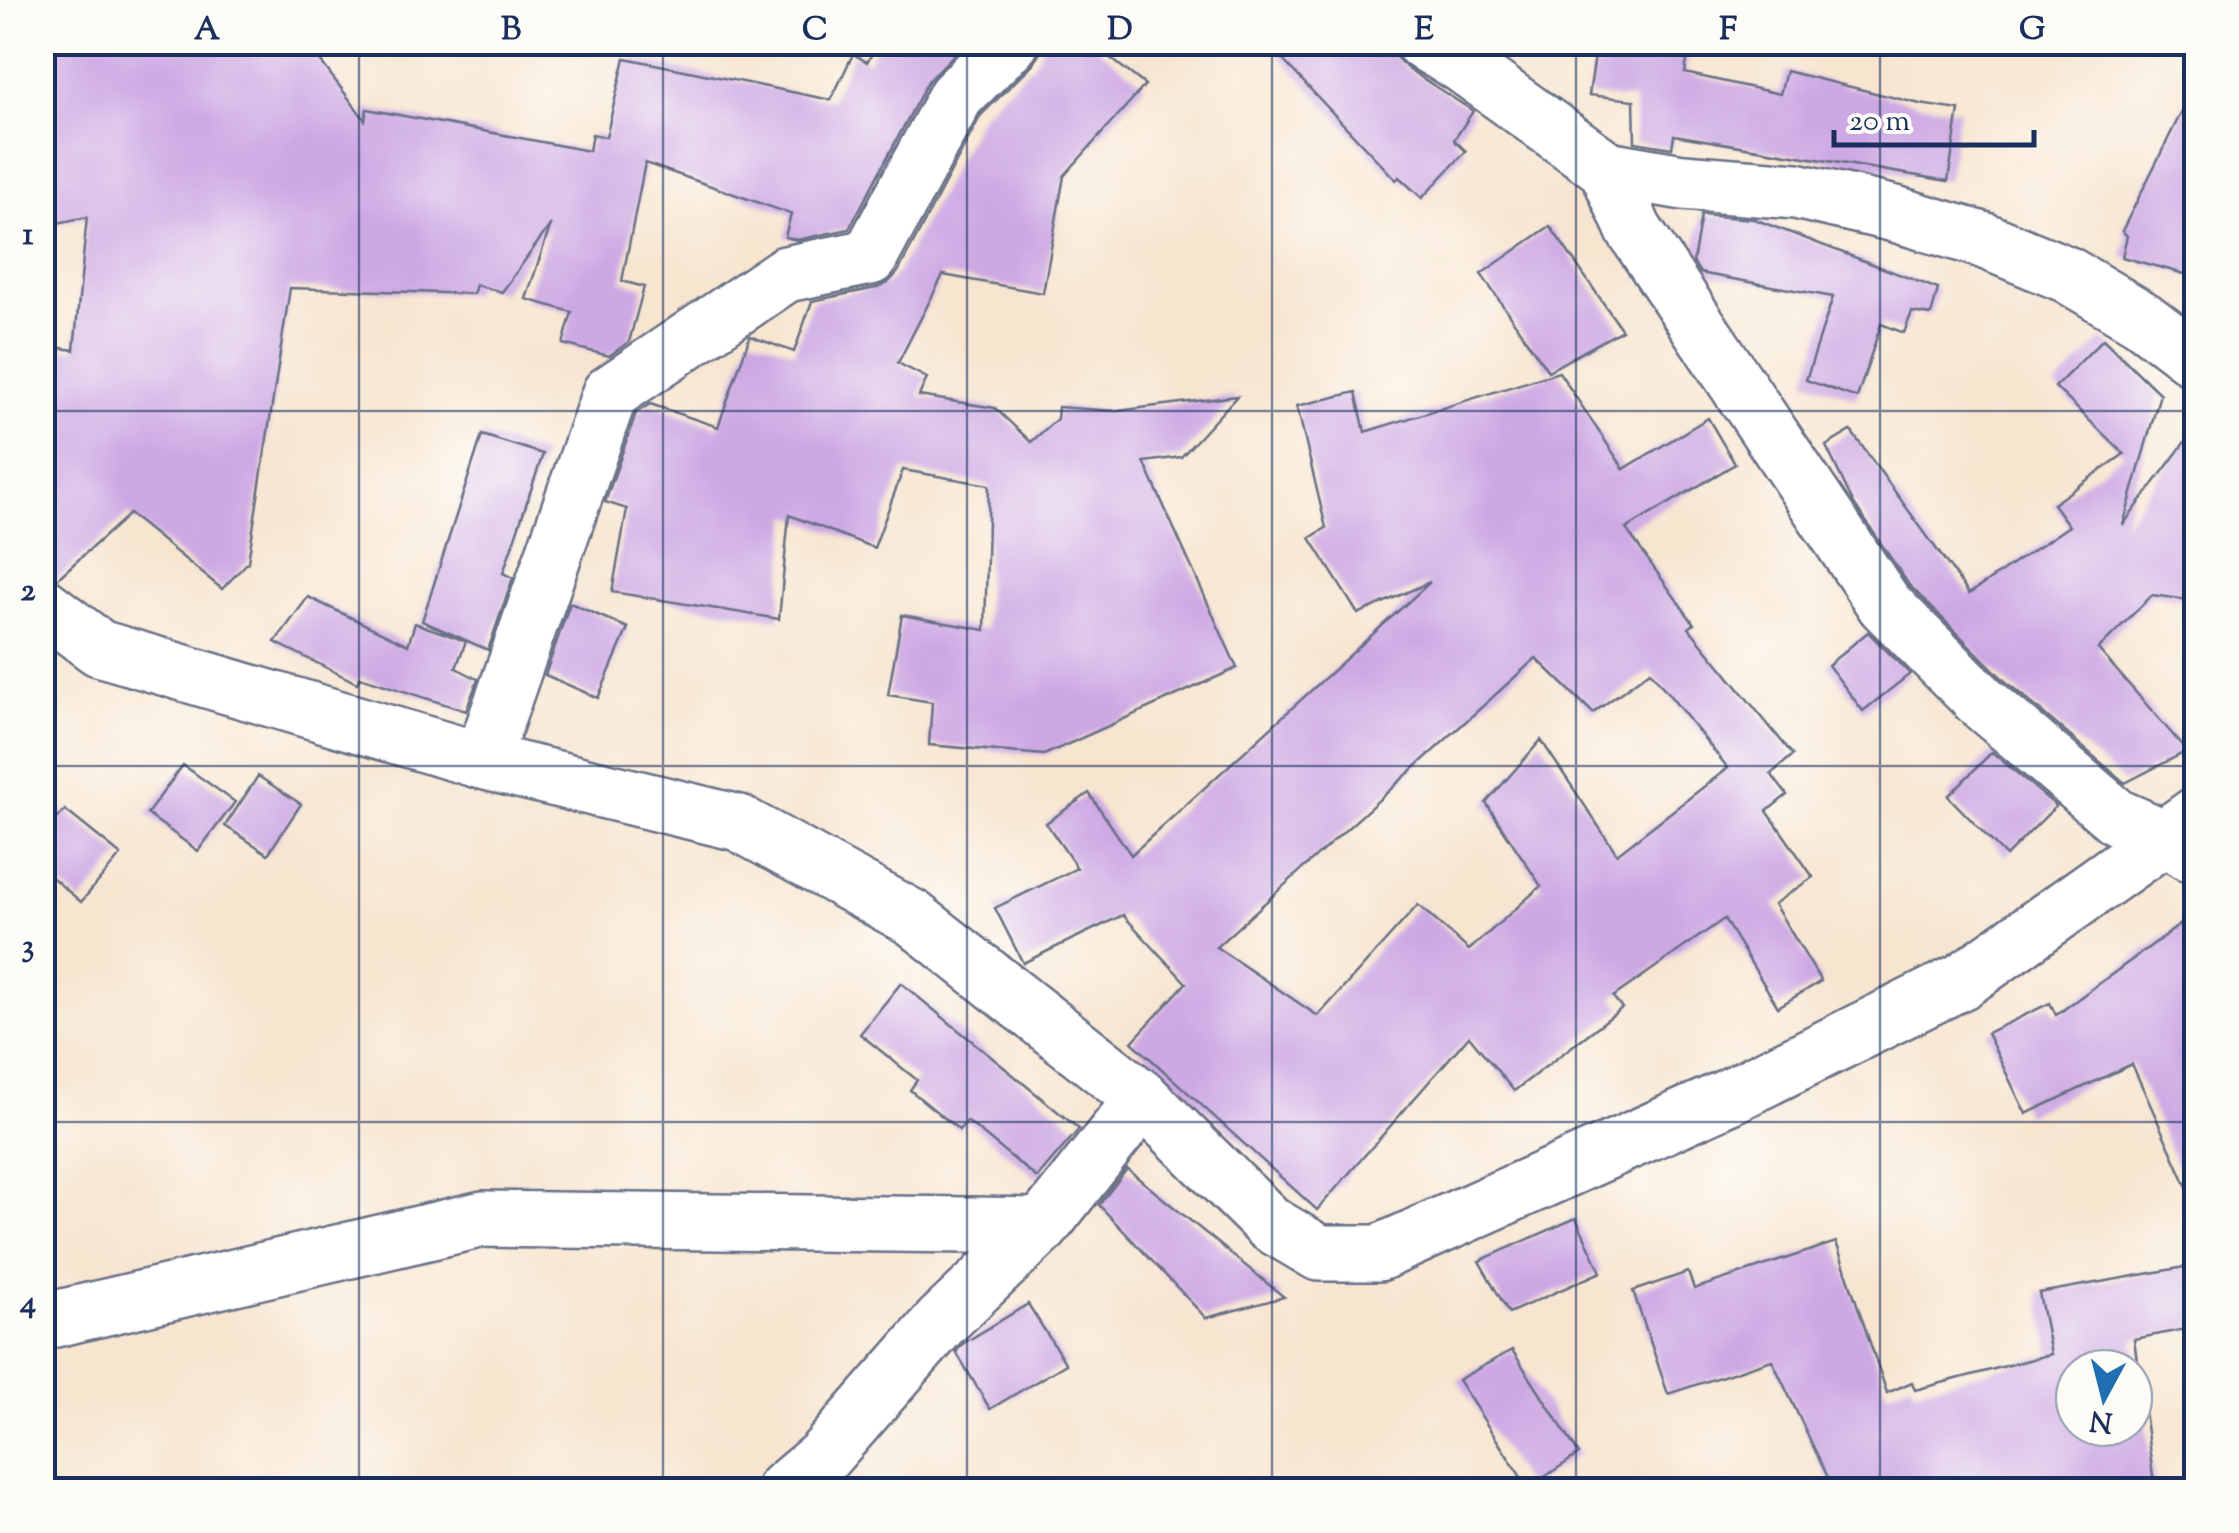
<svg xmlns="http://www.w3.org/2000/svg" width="2239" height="1533" font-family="'Sorts Mill Goudy',serif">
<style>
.building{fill:#cda9e4;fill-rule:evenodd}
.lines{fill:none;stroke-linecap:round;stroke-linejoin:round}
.minor-casing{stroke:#686f86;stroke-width:60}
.minor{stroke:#fff;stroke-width:55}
.grid{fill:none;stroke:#1b2f5e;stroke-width:2.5;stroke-opacity:0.55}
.neatline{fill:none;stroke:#1b2f5e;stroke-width:4}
.grid-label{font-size:32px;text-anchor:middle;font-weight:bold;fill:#1b2f5e}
</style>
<rect width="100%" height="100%" fill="#fdfcf7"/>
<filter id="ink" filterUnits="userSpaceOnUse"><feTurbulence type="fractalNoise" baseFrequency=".01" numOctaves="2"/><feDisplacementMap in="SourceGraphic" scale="20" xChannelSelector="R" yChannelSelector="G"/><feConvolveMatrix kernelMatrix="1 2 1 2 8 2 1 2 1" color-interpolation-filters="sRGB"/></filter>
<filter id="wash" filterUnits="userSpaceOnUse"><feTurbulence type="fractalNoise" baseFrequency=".0048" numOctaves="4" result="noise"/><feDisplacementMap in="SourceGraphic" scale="40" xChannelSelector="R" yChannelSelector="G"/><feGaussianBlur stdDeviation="2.25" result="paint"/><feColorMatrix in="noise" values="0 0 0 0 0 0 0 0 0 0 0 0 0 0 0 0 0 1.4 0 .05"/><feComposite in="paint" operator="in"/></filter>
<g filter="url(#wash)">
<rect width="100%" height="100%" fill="#f7e5d0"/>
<g id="blocks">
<!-- building -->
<g class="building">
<polygon points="42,42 306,42 365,120 367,109 589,151 592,134 606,137 625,58 831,100 853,54 867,62 879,42 966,42 928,81 849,229 797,240 785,237 791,214 645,163 622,281 644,287 629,342 609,356 563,344 572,312 526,299 551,224 502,292 476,285 473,294 290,288 248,562 222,589 129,514 57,579 42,574 42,463 61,348 74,350 87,217 42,226"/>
<polygon points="1041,42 1090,42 1145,85 1064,176 1043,293 943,275 898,363 927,378 919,396 995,408 1031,442 1057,419 1058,407 1117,411 1237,396 1181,457 1144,462 1237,668 1044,755 929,745 932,702 888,695 902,615 985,630 989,485 903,470 874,548 789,515 779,619 612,592 627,509 605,502 636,413 650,404 718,427 750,336 794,352 812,301 876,288 889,282 898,272 981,115 1033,64 1041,51"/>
<polygon points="1266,42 1392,42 1396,57 1407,68 1473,111 1454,140 1466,151 1422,198 1399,177 1396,180"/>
<polygon points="1485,42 1519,42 1508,59"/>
<polygon points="1597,42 1690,42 1685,73 1780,94 1786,71 1920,104 1959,110 1948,181 1674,135 1672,148 1635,142 1634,100 1589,95"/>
<polygon points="2196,83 2196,277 2122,257 2127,236 2122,231"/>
<polygon points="1701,215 1754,219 1938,289 1931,315 1912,312 1904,333 1881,324 1857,398 1806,380 1833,297 1700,273 1693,262"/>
<polygon points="1550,226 1622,330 1548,371 1481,274"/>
<polygon points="2103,339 2160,394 2123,525 2196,427 2196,601 2152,595 2098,649 2187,751 2125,783 2004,680 1909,585 1853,502 1826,446 1851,431 1969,594 2069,526 2053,504 2124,454 2055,387"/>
<path d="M1559,372L1624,469L1708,418L1735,464L1626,529L1694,624L1689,628L1793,755L1771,774L1787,795L1767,811L1813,877L1774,904L1821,981L1778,1007L1724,919L1613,997L1622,1008L1514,1091L1469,1036L1317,1210L1132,1042L1186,983L1123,915L1023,963L995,908L1077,868L1046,823L1089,793L1131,855L1430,582L1358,614L1310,538L1326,528L1297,406L1356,392L1365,432ZM1536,658L1593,713L1650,671L1728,768L1617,854L1541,740L1486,803L1541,886L1469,950L1418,905L1318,1016L1216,947Z"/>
<polygon points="482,435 543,454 503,573 513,578 488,650 422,621"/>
<polygon points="308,597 408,645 415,623 466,641 456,668 478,679 466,711 360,677 357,683 275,642"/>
<polygon points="570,603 628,628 598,698 545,675"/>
<polygon points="1868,632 1910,674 1863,711 1828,665"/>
<polygon points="1992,752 2056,806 2006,856 1948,796"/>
<polygon points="183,765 235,802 198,851 147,814"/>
<polygon points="258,776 301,804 268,854 225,826"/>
<polygon points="65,810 121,855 81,902 42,869 42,836"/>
<polygon points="2196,913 2196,1207 2132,1064 2026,1114 1987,1033 2050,1003 2056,1015"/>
<polygon points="901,983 1079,1129 1037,1178 967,1121 959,1130 910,1090 917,1080 860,1034"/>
<polygon points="1127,1169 1284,1297 1206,1318 1099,1205"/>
<polygon points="1576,1218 1601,1272 1509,1313 1479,1261"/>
<path d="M1836,1242L1887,1393L1912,1382L1915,1390L2051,1354L2039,1293L2196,1265V1327L2134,1339L2155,1490H1834L1772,1360L1668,1394L1633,1291L1688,1272L1694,1289ZM2074,1368H2134V1428H2074Z"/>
<polygon points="1028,1304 1066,1364 990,1409 956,1352 964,1343"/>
<polygon points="1512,1350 1579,1454 1528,1488 1458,1380"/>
</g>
</g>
</g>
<g filter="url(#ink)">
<use href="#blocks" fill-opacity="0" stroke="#686f86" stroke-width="2.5"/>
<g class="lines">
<!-- minor casing -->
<g class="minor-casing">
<g id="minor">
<polyline points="1423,42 1461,64 1607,169 1683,182 1796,191 1895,214 1983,240 2068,275 2142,319 2196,360"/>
<polyline points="1607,169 1634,230 1885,605 1983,703 2117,817 2167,839 2190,853"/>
<polyline points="42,605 99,648 482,761 739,823 913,918 1143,1099 1270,1224 1319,1253 1379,1253 1728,1097 1962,981 2196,815"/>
<polyline points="482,761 610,393 786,274 870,257 956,96 1011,42"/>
<polyline points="42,1322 483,1219 1042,1226"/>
<polyline points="784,1490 823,1457 941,1322 1042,1226 1143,1099"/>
</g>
</g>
<!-- minor -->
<use href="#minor" class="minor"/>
</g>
</g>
<!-- grid -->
<path class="grid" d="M359,42V1490M663,42V1490M967,42V1490M1272,42V1490M1576,42V1490M1880,42V1490M42,411H2196M42,766H2196M42,1122H2196"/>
<!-- margin -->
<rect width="2239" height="1533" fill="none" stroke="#fdfcf7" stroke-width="110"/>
<!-- north arrow -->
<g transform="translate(2104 1398) rotate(187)"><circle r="48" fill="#fdfcf7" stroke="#a3aaba" stroke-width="2.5"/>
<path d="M0-8L18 38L0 25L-18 38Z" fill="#1f6fb2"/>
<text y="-15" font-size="28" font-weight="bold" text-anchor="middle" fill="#1b2f5e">N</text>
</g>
<!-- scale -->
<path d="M1834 130v15h200v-15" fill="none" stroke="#1b2f5e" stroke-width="5"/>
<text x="1849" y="130" font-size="30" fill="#1b2f5e" stroke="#fdfcf7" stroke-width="8" paint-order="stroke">20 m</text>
<rect x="55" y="55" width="2129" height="1423" class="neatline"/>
<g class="grid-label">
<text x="207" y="39">A</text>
<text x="511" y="39">B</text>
<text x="815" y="39">C</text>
<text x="1120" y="39">D</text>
<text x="1424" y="39">E</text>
<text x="1728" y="39">F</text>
<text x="2032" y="39">G</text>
<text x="28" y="244">1</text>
<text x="28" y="600">2</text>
<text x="28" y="956">3</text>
<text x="28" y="1312">4</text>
</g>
</svg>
